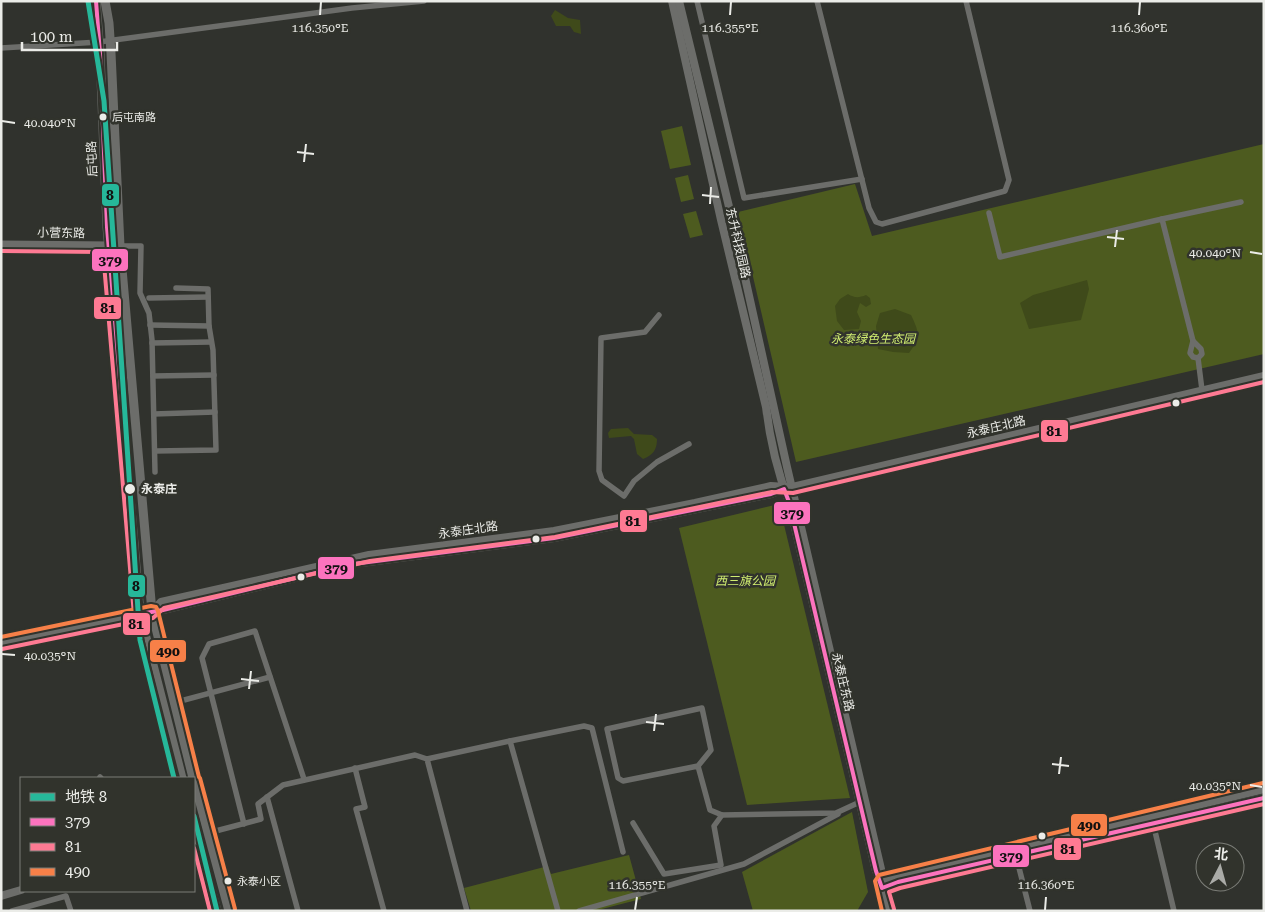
<svg xmlns="http://www.w3.org/2000/svg" width="1265" height="912" font-family="'Roboto Serif','Noto Sans SC',serif">
<style>
.green{fill:#4d5b1f}
.water{fill:#3f4a1a}
.lines{fill:none;stroke-linecap:round;stroke-linejoin:round}
.minor{stroke:#6c6d6a;stroke-width:5.5}
.tertiary{stroke:#6c6d6a;stroke-width:8}
.secondary{stroke:#6c6d6a;stroke-width:9}
.bus-1-casing{stroke:#31332c;stroke-width:8}
.bus-2-casing{stroke:#31332c;stroke-width:8}
.bus-3-casing{stroke:#31332c;stroke-width:8}
.bus-1{stroke:#fc73be;stroke-width:4}
.bus-2{stroke:#fe7a93;stroke-width:4}
.bus-3{stroke:#f78048;stroke-width:4}
.metro-1-casing{stroke:#31332c;stroke-width:9}
.metro-1{stroke:#26b89a;stroke-width:5}
.ticks{fill:none;stroke:#ebece8;stroke-width:2}
.bus-dot{fill:#ebece8;stroke:#31332c;stroke-width:2}
.labels{text-anchor:middle;stroke-width:5;stroke-linejoin:round;paint-order:stroke}
.bus-label{font-size:11px;fill:#ebece8;stroke:#31332c;text-anchor:start}
.street-label{font-size:12px;fill:#ebece8;stroke:#31332c}
.park-label{font-size:12px;font-style:italic;fill:#d0ed70;stroke:#31332c}
.stop-label{font-size:12px;font-weight:bold;fill:#ebece8;stroke:#31332c;text-anchor:start}
.ticks-label{font-size:12px;text-anchor:middle;fill:#ebece8;stroke:#31332c;stroke-width:5;stroke-linejoin:round;paint-order:stroke}
.line-badge{stroke:#31332c;stroke-width:2}
.pale-badge-label{font-size:14px;text-anchor:middle;font-weight:bold;fill:#111}
</style>
<rect width="100%" height="100%" fill="#30322d"/>
<!-- green -->
<g class="green">
<polygon points="682,126 691,165 670,169 661,131"/>
<polygon points="1264,144 1264,354 796,462 738,212 855,184 872,236"/>
<polygon points="688,175 694,199 681,202 675,178"/>
<polygon points="696,211 703,235 690,238 683,214"/>
<polygon points="779,504 850,798 747,805 679,528"/>
<polygon points="852,812 868,892 857,911 753,911 742,872"/>
<polygon points="629,855 641,899 594,911 471,911 464,888 548,866 551,874"/>
</g>
<!-- water -->
<g class="water">
<polygon points="555,10 568,18 580,20 581,34 574,32 570,26 556,26 551,16"/>
<polygon points="1087,280 1089,289 1081,320 1029,329 1020,303 1033,295"/>
<path d="M848,294C854,298 859,298 866,295L870,298L871,304L866,307L860,303L857,312L861,321L859,329L844,330L837,321L835,306L840,299Z"/>
<path d="M895,309L911,315C919,332 921,337 909,353L893,352L878,349L876,326L880,313Z"/>
<path d="M628,428L634,434L652,435L657,439C657,450 653,455 643,459L637,454L634,439L631,436L609,438L608,433L611,429Z"/>
</g>
<g class="lines">
<!-- minor -->
<g class="minor">
<polyline points="697,1 744,198 862,179"/>
<polyline points="817,1 869,208 876,222 882,224 1005,191 1009,180 966,1"/>
<polyline points="1,48 99,42 352,8 424,1"/>
<polyline points="989,213 1000,257 1162,219"/>
<polyline points="120,246 141,246 140,293 149,313 152,340 155,472"/>
<polyline points="176,288 208,289 209,326"/>
<polyline points="149,298 208,297"/>
<polyline points="659,315 645,332 601,338 599,471 602,480 624,496 634,481 657,462 689,444"/>
<polyline points="150,325 209,326 213,350 216,450 155,451"/>
<polyline points="1193,341 1162,219 1241,202"/>
<polygon points="1193,341 1201,349 1202,354 1198,358 1193,357 1190,353"/>
<polyline points="152,343 211,342"/>
<polyline points="1198,358 1202,390"/>
<polyline points="153,376 214,375"/>
<polyline points="154,414 215,412"/>
<polyline points="173,703 270,677"/>
<polyline points="510,741 584,726 592,728 623,852"/>
<polyline points="427,759 510,741 558,911"/>
<polyline points="698,766 711,750 702,708 607,729 618,778 623,781 698,766 710,810 722,815"/>
<polyline points="355,768 365,807 356,809 384,911"/>
<polyline points="100,777 101,778"/>
<polyline points="267,797 298,911"/>
<polyline points="633,823 664,874 721,865 714,826 722,815 836,813 862,801"/>
<polyline points="1153,823 1174,911"/>
<polyline points="244,824 202,658 209,644 255,631 304,779"/>
<polyline points="208,833 261,819 258,804 283,785 415,755 427,759 467,911"/>
<polyline points="1016,856 1030,911"/>
<polyline points="12,911 66,896 71,911"/>
<polyline points="579,911 744,864 838,814"/>
</g>
<!-- tertiary -->
<g class="tertiary">
<path d="M672,1L721,220L766,407C770,440 777,471 789,502L876,871L881,881L888,911"/>
<polyline points="679,1 732,219 787,467 881,869 881,878"/>
<polyline points="152,612 161,602 369,555 554,531 695,503 771,486 787,487"/>
<polyline points="1,643 163,610 353,564 554,538 771,494 784,489 1264,376"/>
<polyline points="881,881 1264,789"/>
<polyline points="882,888 898,882 1264,798"/>
<polyline points="1,896 21,890"/>
</g>
<!-- secondary -->
<g class="secondary">
<polyline points="96,1 100,54 107,227 140,614 182,778"/>
<polyline points="105,1 109,23 111,53 120,246 152,612 193,778"/>
<polyline points="1,245 113,246"/>
<polyline points="194,780 229,911"/>
<polyline points="194,825 217,911"/>
</g>
<!-- bus-1 casing -->
<g class="bus-1-casing">
<polyline id="bus-1" points="96,1 100,54 107,227 140,614 163,610 353,564 554,538 771,494 784,489 789,502 876,871 882,888 898,882 1264,798"/>
</g>
<!-- bus-2 casing -->
<g class="bus-2-casing">
<g id="bus-2">
<polyline points="1,251 103,252 134,615 176,778"/>
<polyline points="2,649 153,618 164,608 370,561 555,537 772,492 793,493 1264,382"/>
<polyline points="194,848 210,911"/>
<polyline points="894,909 889,892 900,888 1264,804"/>
</g>
</g>
<!-- bus-3 casing -->
<g class="bus-3-casing">
<g id="bus-3">
<polyline points="1,637 151,606 156,607 158,611 199,777"/>
<polyline points="200,778 235,909"/>
<polyline points="882,911 875,881 879,875 1263,783"/>
</g>
</g>
<!-- bus-1 -->
<use href="#bus-1" class="bus-1"/>
<!-- bus-2 -->
<use href="#bus-2" class="bus-2"/>
<!-- bus-3 -->
<use href="#bus-3" class="bus-3"/>
<!-- metro-1 casing -->
<g class="metro-1-casing">
<g id="metro-1">
<polyline points="88,1 104,101 140,640 174,778"/>
<polyline points="194,816 217,911"/>
</g>
</g>
<!-- metro-1 -->
<use href="#metro-1" class="metro-1"/>
</g>
<!-- ticks -->
<path class="ticks" d="M320,15L321,2M730,15L731,2M1139,15L1140,2M2,121L15,123M297,152L314,154M304,162L306,144M702,195L719,197M710,204L711,187M1107,237L1124,239M1115,247L1117,230M1250,252L1262,254M2,654L15,655M241,679L259,681M249,689L251,671M646,722L664,724M654,731L656,714M1052,764L1069,766M1059,774L1061,757M1250,785L1262,787M635,910L637,897M1045,910L1046,897"/>
<!-- markers -->
<g class="bus-dot">
<circle cx="103" cy="117" r="4.5"/>
<circle cx="1176" cy="403" r="4.5"/>
<circle cx="130" cy="489" r="6"/>
<circle cx="536" cy="539" r="4.5"/>
<circle cx="301" cy="577" r="4.5"/>
<circle cx="1042" cy="836" r="4.5"/>
<circle cx="228" cy="881" r="4.5"/>
</g>
<g class="labels">
<!-- bus labels -->
<g class="bus-label">
<text x="112" y="121">后屯南路</text>
<text x="237" y="885">永泰小区</text>
</g>
<!-- street labels -->
<g class="street-label">
<text transform="translate(92 159) rotate(-92)" y="4">后屯路</text>
<text transform="translate(61 233) rotate(1)" y="4">小营东路</text>
<text transform="translate(738 243) rotate(77)" y="4">东升科技园路</text>
<text transform="translate(996 427) rotate(-13)" y="4">永泰庄北路</text>
<text transform="translate(468 530) rotate(-8)" y="4">永泰庄北路</text>
<text transform="translate(843 682) rotate(77)" y="4">永泰庄东路</text>
</g>
<!-- park labels -->
<g class="park-label">
<text x="873" y="343">永泰绿色生态园</text>
<text x="745" y="585">西三旗公园</text>
</g>
<!-- stop labels -->
<g class="stop-label">
<text x="141" y="493">永泰庄</text>
</g>
</g>
<g class="ticks-label">
<text x="320" y="32">116.350°E</text>
<text x="730" y="32">116.355°E</text>
<text x="1139" y="32">116.360°E</text>
<text x="50" y="127">40.040°N</text>
<text x="1215" y="257">40.040°N</text>
<text x="50" y="660">40.035°N</text>
<text x="1215" y="790">40.035°N</text>
<text x="637" y="889">116.355°E</text>
<text x="1046" y="889">116.360°E</text>
</g>
<g class="line-badge">
<rect x="101" y="183" width="19" height="24" rx="5" fill="#26b89a"/>
<rect x="91" y="248" width="38" height="24" rx="5" fill="#fc73be"/>
<rect x="93" y="296" width="29" height="24" rx="5" fill="#fe7a93"/>
<rect x="1040" y="419" width="29" height="24" rx="5" fill="#fe7a93"/>
<rect x="773" y="501" width="38" height="24" rx="5" fill="#fc73be"/>
<rect x="619" y="509" width="29" height="24" rx="5" fill="#fe7a93"/>
<rect x="317" y="556" width="38" height="24" rx="5" fill="#fc73be"/>
<rect x="127" y="574" width="19" height="24" rx="5" fill="#26b89a"/>
<rect x="122" y="612" width="29" height="24" rx="5" fill="#fe7a93"/>
<rect x="149" y="639" width="38" height="24" rx="5" fill="#f78048"/>
<rect x="1070" y="813" width="38" height="24" rx="5" fill="#f78048"/>
<rect x="1053" y="837" width="29" height="24" rx="5" fill="#fe7a93"/>
<rect x="992" y="844" width="38" height="24" rx="5" fill="#fc73be"/>
</g>
<g class="pale-badge-label">
<text x="110" y="200">8</text>
<text x="110" y="265">379</text>
<text x="108" y="313">81</text>
<text x="1054" y="436">81</text>
<text x="792" y="518">379</text>
<text x="633" y="526">81</text>
<text x="336" y="573">379</text>
<text x="136" y="591">8</text>
<text x="136" y="629">81</text>
<text x="168" y="656">490</text>
<text x="1089" y="830">490</text>
<text x="1068" y="854">81</text>
<text x="1011" y="861">379</text>
</g>
<!-- border -->
<rect width="1265" height="912" fill="none" stroke="#ebece8" stroke-width="5"/>
<!-- legend -->
<rect x="20" y="777" width="175" height="115" fill="#31332c" stroke="#7b7d77"/>
<rect x="30" y="793" width="25" height="8" fill="#26b89a" stroke="#7b7d77"/>
<text x="65" y="802" font-size="15" fill="#ebece8">地铁 8</text>
<rect x="30" y="818" width="25" height="8" fill="#fc73be" stroke="#7b7d77"/>
<text x="65" y="827" font-size="15" fill="#ebece8">379</text>
<rect x="30" y="843" width="25" height="8" fill="#fe7a93" stroke="#7b7d77"/>
<text x="65" y="852" font-size="15" fill="#ebece8">81</text>
<rect x="30" y="868" width="25" height="8" fill="#f78048" stroke="#7b7d77"/>
<text x="65" y="877" font-size="15" fill="#ebece8">490</text>
<!-- north arrow -->
<g transform="translate(1220 867) rotate(6)"><circle r="24" fill="#31332c" stroke="#7b7d77"/>
<path d="M0-4L9 19L0 12L-9 19Z" fill="#aaaba7"/>
<text y="-8" font-size="14" font-weight="bold" text-anchor="middle" fill="#ebece8">北</text>
</g>
<!-- scale -->
<path d="M22 42v8h95v-8" fill="none" stroke="#ebece8" stroke-width="2.5"/>
<text x="30" y="42" font-size="15" fill="#ebece8" stroke="#31332c" stroke-width="4" paint-order="stroke">100 m</text>
</svg>
